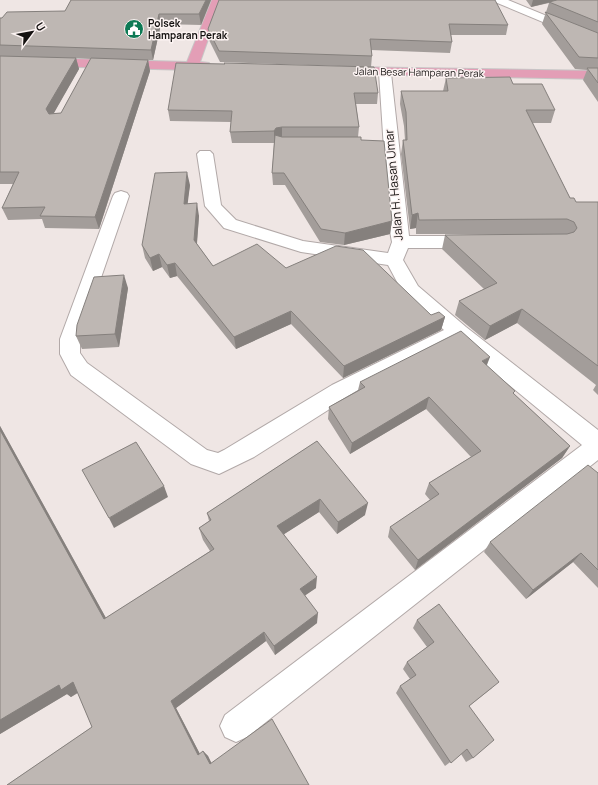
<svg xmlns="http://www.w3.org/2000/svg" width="598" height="785" font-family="Manrope,sans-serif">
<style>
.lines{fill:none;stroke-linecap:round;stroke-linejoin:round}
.minor-casing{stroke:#b2a9a8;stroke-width:2}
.major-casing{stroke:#c7c6c6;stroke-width:2}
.minor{fill:#fff;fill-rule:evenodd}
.major{fill:#e39eb6;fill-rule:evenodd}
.wall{fill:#a39d9a;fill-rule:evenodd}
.shaded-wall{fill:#85807d}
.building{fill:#beb7b3;stroke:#85807d}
.labels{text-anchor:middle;stroke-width:3;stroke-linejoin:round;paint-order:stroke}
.far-poi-label{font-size:10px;font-weight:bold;fill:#141110;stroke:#fcf3f2;text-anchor:start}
.far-street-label{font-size:10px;fill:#141110;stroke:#fcf3f2}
.street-label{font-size:12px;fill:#141110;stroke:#fcf3f2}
</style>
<rect width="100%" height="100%" fill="#efe6e4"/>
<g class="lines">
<!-- minor casing -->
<g class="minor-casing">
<g id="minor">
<polygon points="494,0 508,0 598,37 598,45 495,2"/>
<polygon points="385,69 391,73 409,236 474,236 480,238 483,242 480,246 474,248 408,248 403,260 418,286 466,327 598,430 598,460 247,737 236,742 225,737 220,726 225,715 582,445 457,342 347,398 254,457 219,474 191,464 71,375 60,354 60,339 113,196 115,193 121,191 127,193 129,196 80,339 80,353 87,363 207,450 218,453 224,450 332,385 444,330 404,295 388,265 301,252 224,228 205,206 197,154 200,151 210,151 213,154 221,205 236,220 303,241 388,253 392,242 389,226 379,73"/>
</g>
</g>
<!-- major casing -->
<g class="major-casing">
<g id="major">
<polygon points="212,0 222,0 200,62 209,63 211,66 209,69 192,70 0,65 0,57 187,62"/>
<polygon points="345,67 598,71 598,79 340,74 339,71 340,68"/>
</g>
</g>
<!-- minor -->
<use href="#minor" class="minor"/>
<!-- major -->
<use href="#major" class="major"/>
</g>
<!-- wall -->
<g class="wall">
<path d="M71,0H211L201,25L161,24L153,60H148L150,71L99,229L45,228L42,219L8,220L2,208L13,184H0V18L65,11ZM76,58L91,59L61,113L53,114L79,69Z"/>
<polygon points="219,0 508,25 506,35 451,35 452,42 450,53 371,50 372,56 371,67 220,62 209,40 208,29"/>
<polygon points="526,0 598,0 598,102 583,80 587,70 575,69 542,24 549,3 531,7"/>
<polygon points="224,63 378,93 377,104 356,104 359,127 358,137 361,140 392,221 390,234 344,245 320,242 285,185 273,185 272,173 274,143 232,143 230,132 231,122 170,121 168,110 224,64"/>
<polygon points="446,78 513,84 555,110 551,123 533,123 570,198 576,202 598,202 598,395 593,390 596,385 517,323 485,340 455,315 459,301 484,289 442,249 445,235 563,234 416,234 416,228 410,229 401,154 403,140 405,140 404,126 400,104 401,91 443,91"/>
<polygon points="190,185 187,203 199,216 197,244 213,266 286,268 431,315 445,317 441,330 343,378 291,324 236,349 177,276 170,278 162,267 153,271 145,258 142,245"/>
<polygon points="128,288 119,347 82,349 76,336"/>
<polygon points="487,366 514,394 570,446 562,458 415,570 388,537 390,527 430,500 425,494 429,483 471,457 426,409 350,454 328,419 329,407 358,390 360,382"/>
<polygon points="0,426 106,618 210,551 203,540 199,528 209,521 207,513 317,441 365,515 337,534 319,512 284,534 316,588 305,595 317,623 275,655 266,641 176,708 200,754 203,751 208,756 211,763 309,785 7,785 92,727 78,693 71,697 67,694 0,734"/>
<polygon points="598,473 598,588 573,562 526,599 484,552 490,542"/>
<polygon points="417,620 492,688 469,706 473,758 466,762 461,754 445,766 396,693 400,686 410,679 403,669 407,662 427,647 413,628"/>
</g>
<!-- shaded-wall -->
<g class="shaded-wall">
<polygon points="206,0 211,0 201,25 199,14"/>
<polygon points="533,0 559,0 531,7"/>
<polygon points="159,14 161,24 153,60 151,50"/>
<polygon points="76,58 79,69 50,120 46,109"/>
<polygon points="148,60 150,71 99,229 95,217"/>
<polygon points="282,127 282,138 274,143 274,131 276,128"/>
<polygon points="187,172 190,185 186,217 184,204"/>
<polygon points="197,203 199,216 196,253 194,240"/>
<polygon points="418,213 416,228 410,229 412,215"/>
<polygon points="392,221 390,234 344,245 345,233"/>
<polygon points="159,254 162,267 153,271 150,258"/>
<polygon points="175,263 177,276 170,278 167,265"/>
<polygon points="124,275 128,288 119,347 115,334"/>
<polygon points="522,309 517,323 485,340 490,326"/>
<polygon points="291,311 291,324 236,349 234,337"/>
<polygon points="445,317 441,330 343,378 344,366"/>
<polygon points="490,357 485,370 482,361"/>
<polygon points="429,397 426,409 350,454 352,443"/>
<polygon points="0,426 112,629 104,619 0,430"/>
<polygon points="570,446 562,458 415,570 418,560"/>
<polygon points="164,486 168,497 114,528 109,518"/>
<polygon points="320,499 319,512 278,538 277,526"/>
<polygon points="368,503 365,515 337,534 338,522"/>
<polygon points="581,553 573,562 526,599 533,590"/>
<polygon points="317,577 316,588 300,599 300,589"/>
<polygon points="318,613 317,623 275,655 274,646"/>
<polygon points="264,632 266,641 176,708 203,760 198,755 171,701"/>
<polygon points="73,682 83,689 71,697 67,694 0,734 0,720 59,685"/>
<polygon points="203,751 208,756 214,768 210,764"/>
</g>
<!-- building -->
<g class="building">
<polygon points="71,0 206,0 199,14 159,14 151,50 0,45 0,18 2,18 7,12 65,11"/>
<polygon points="219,0 495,0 508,25 449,24 452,42 370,39 372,56 219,51 208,29"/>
<polygon points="557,0 598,0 598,22 549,2"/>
<polygon points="545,12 598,33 598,58 579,57"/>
<polygon points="0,56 76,58 46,109 49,114 61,113 91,58 148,60 95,217 40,216 45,207 2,208 19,172 0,172"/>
<polygon points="176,63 225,64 224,63 374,67 378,93 354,93 359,127 282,127 276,128 274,131 230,132 232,111 168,110"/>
<polygon points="587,68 598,68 598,83"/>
<polygon points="510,77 513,84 542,84 555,110 526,110 570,198 574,198 576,202 598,202 598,366 522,309 490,326 459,301 497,283 445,235 567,234 574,232 577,228 574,222 567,219 419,220 418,213 412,215 403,140 407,140 406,112 401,91 448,91 446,78"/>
<polygon points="275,135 282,137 361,137 361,140 384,141 392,221 345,233 321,229 284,173 272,173"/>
<polygon points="187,172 184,204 197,203 194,240 213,266 257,244 286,268 336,246 363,250 431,315 439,312 445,317 344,366 291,311 234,337 175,263 167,265 159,254 150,258 142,245 155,173"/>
<polygon points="124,275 115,334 76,336 77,325 94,277"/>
<polygon points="461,331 490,357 482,361 515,391 513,393 570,446 418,560 390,527 439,494 429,483 481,451 429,397 352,443 329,407 365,387 360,382"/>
<polygon points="0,430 104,619 214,549 199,528 211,520 207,513 317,441 368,503 338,522 320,499 277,526 317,577 300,589 318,613 274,646 264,632 171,701 198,755 203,751 210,764 272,719 309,785 7,785 92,727 73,682 61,690 59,685 0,720"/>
<polygon points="136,442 164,486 109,518 82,470"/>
<polygon points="588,465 598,473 598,570 581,553 533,590 490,542"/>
<polygon points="439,604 499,682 469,706 494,740 473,758 467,749 451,763 400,686 416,675 407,662 434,642 417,620"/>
</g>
<!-- icons -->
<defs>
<g id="civic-disc" transform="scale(1)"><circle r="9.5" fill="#0d7a55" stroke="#fcf3f2"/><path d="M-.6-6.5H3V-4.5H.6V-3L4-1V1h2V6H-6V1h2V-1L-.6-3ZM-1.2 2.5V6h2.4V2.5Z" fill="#fff"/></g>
</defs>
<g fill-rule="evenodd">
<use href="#civic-disc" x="134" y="29"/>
</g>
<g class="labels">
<!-- far-poi labels -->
<g class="far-poi-label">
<text x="148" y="27">Polsek<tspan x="148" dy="12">Hamparan Perak</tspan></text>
</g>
<!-- far-street labels -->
<g class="far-street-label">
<text transform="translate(419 72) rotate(1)" y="4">Jalan Besar Hamparan Perak</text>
</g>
<!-- street labels -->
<g class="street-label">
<text transform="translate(394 185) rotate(-95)" y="4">Jalan H. Hasan Umar</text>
</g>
</g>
<!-- north arrow -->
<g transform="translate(32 32) rotate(58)" stroke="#fcf3f2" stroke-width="3" paint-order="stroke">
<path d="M0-3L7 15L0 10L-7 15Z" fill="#141110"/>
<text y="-6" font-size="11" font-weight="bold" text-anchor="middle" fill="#141110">U</text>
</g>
</svg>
